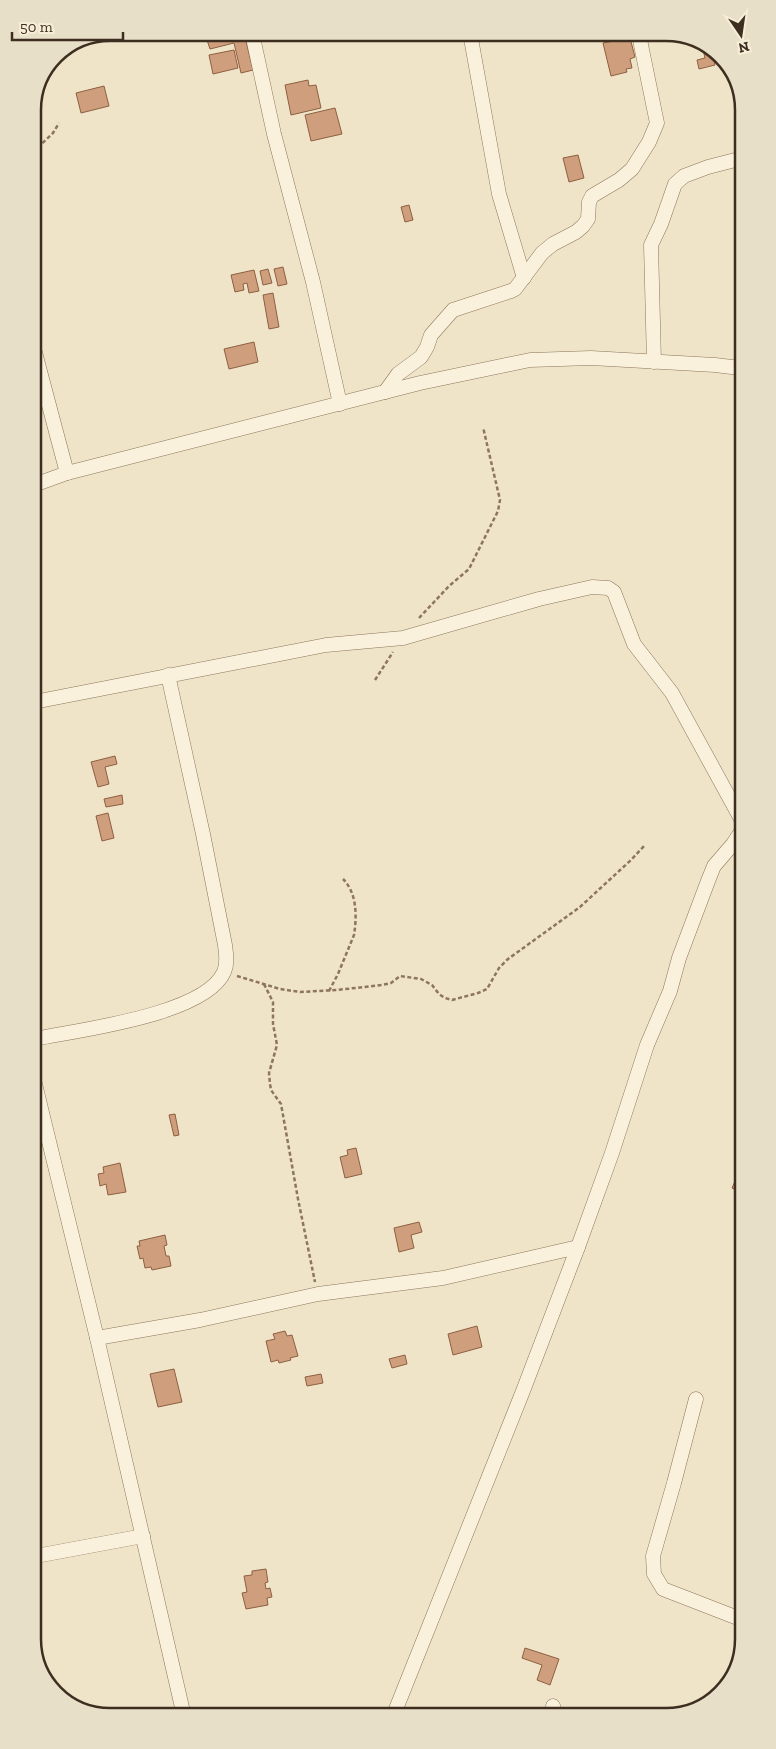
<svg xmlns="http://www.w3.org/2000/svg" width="776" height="1749" font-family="'Zilla Slab',serif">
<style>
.building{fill:#cf9f7d;stroke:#8d5f41}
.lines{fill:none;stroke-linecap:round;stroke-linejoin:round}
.minor-casing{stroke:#8d765c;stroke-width:15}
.path{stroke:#8d765c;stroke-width:2.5;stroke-dasharray:4 2.5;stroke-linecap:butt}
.minor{stroke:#faf1dc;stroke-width:14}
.rim{fill:none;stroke:#3d2e20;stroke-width:2.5}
</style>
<rect width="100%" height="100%" fill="#f0e4c8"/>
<!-- building -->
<g class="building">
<polygon points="239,33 244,33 253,70 241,73 234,43 210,49 207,40"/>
<polygon points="301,33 325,33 325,34 303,39"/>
<polygon points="563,33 572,33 573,35 564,37"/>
<polygon points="630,38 635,57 630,59 632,68 626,69 627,72 611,76 603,43"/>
<polygon points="702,45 711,48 715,65 699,69 697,60 705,58"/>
<polygon points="234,50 238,68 213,74 209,55"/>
<polygon points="308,80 309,86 316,85 321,108 291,115 285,85"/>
<polygon points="104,86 109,106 81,113 76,93"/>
<polygon points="335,108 342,134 311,141 305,115"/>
<polygon points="578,155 584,178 569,182 563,158"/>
<polygon points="409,205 413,220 405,222 401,207"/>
<polygon points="283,267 287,284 278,286 274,269"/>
<polygon points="268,269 272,283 263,285 260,271"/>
<polygon points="254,270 259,291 249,293 247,283 243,284 244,290 235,292 231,275"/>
<polygon points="273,293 279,327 269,329 263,295"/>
<polygon points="254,342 258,362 229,369 224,349"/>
<polygon points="115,756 117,764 105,767 109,784 98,787 91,762"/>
<polygon points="122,795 123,804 106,807 104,799"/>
<polygon points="108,813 114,838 102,841 96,816"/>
<polygon points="175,1114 179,1135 174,1136 169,1115"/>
<polygon points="356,1148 362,1174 345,1178 340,1157 348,1155 347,1150"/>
<polygon points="120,1163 126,1192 108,1195 106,1184 100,1186 98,1174 104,1173 103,1167"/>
<polygon points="742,1165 742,1193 732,1188"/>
<polygon points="419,1222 422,1232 411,1235 414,1248 399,1252 394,1228"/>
<polygon points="165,1235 167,1245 164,1246 166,1256 169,1256 171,1266 152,1270 151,1267 145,1268 143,1258 140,1259 137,1246 140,1246 139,1241"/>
<polygon points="477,1326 482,1347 453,1355 448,1334"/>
<polygon points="285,1331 287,1336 292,1335 298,1356 290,1358 291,1360 279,1363 278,1360 271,1362 266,1341 275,1339 273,1334"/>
<polygon points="405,1355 407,1364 392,1368 389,1359"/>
<polygon points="174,1369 182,1402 158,1407 150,1374"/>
<polygon points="321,1374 323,1383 307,1386 305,1377"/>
<polygon points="266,1569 268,1582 265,1583 266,1589 270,1588 272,1597 267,1598 268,1605 246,1609 242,1593 247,1592 244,1576 252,1575 252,1571"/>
<polygon points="525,1648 559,1659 550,1685 537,1680 542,1665 522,1658"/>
</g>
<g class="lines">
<!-- minor casing -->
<g class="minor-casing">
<g id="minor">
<polyline points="252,33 274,134 313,282 340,404"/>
<polyline points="470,33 499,194 524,278"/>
<polyline points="33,345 67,473"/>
<polyline points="654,362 651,245 661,224 675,184 684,176 708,167 739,159"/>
<polyline points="385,392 398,374 421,357 427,347 431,335 453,310 511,291 515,289 542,253 553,244 576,232 583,226 588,219 589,202 592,196 619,180 632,169 649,142 657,123 641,45 640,33"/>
<polyline points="34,485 67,473 420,383 530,360 591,358 715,365 740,368"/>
<polyline points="34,702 326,645 403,638 539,599 592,587 608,588 614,592 634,644 672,693 741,819"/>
<path d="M35,1039C78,1030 205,1015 224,972C228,963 226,954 225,945L203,834L168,675"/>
<polyline points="35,1084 97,1338 184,1716"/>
<polyline points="97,1338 200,1320 318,1294 443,1278 578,1247"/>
<polyline points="696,1399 674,1483 653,1556 654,1574 663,1589 743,1620"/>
<polyline points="36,1556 143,1536"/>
<polyline points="553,1706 555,1713"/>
<polyline points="394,1714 523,1391 578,1247 612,1153 647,1045 670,991 679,958 708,881 714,866 733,844 741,832"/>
</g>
</g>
<!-- path -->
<g class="path">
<polyline points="33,152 53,133 59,123"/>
<polyline points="419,618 449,586 469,569 498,511 500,500 483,427"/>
<polyline points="375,680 393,652"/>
<polyline points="237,976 280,989 300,992 337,990 382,985 391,983 400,976 421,979 432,985 439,994 445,998 452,1000 478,993 487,989 499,968 508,959 580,907 631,860 645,845"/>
<polyline points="264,984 273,1002 273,1024 277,1045 269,1073 270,1084 271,1090 281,1104 298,1199 315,1282"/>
<path d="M329,991L338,974L354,935C357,916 357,893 343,879"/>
</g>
<!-- minor -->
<use href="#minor" class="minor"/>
</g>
<!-- crop -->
<path d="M0 0H776V1749H0ZM110 41H666A69 69 0 0 1 735 110V1639A69 69 0 0 1 666 1708H110A69 69 0 0 1 41 1639V110A69 69 0 0 1 110 41Z" fill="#e8dfc9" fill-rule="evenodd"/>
<path class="rim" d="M110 41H666A69 69 0 0 1 735 110V1639A69 69 0 0 1 666 1708H110A69 69 0 0 1 41 1639V110A69 69 0 0 1 110 41Z"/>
<!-- north arrow -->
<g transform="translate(741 35) rotate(167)" stroke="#f7eed8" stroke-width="4" paint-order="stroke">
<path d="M0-4L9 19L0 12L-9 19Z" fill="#3d2e20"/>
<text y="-8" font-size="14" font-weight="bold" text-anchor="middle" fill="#3d2e20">N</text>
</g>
<!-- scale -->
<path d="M12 32v8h111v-8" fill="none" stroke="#3d2e20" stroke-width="2.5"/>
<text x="20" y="32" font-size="15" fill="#3d2e20" stroke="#f7eed8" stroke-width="4" paint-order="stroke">50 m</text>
</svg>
